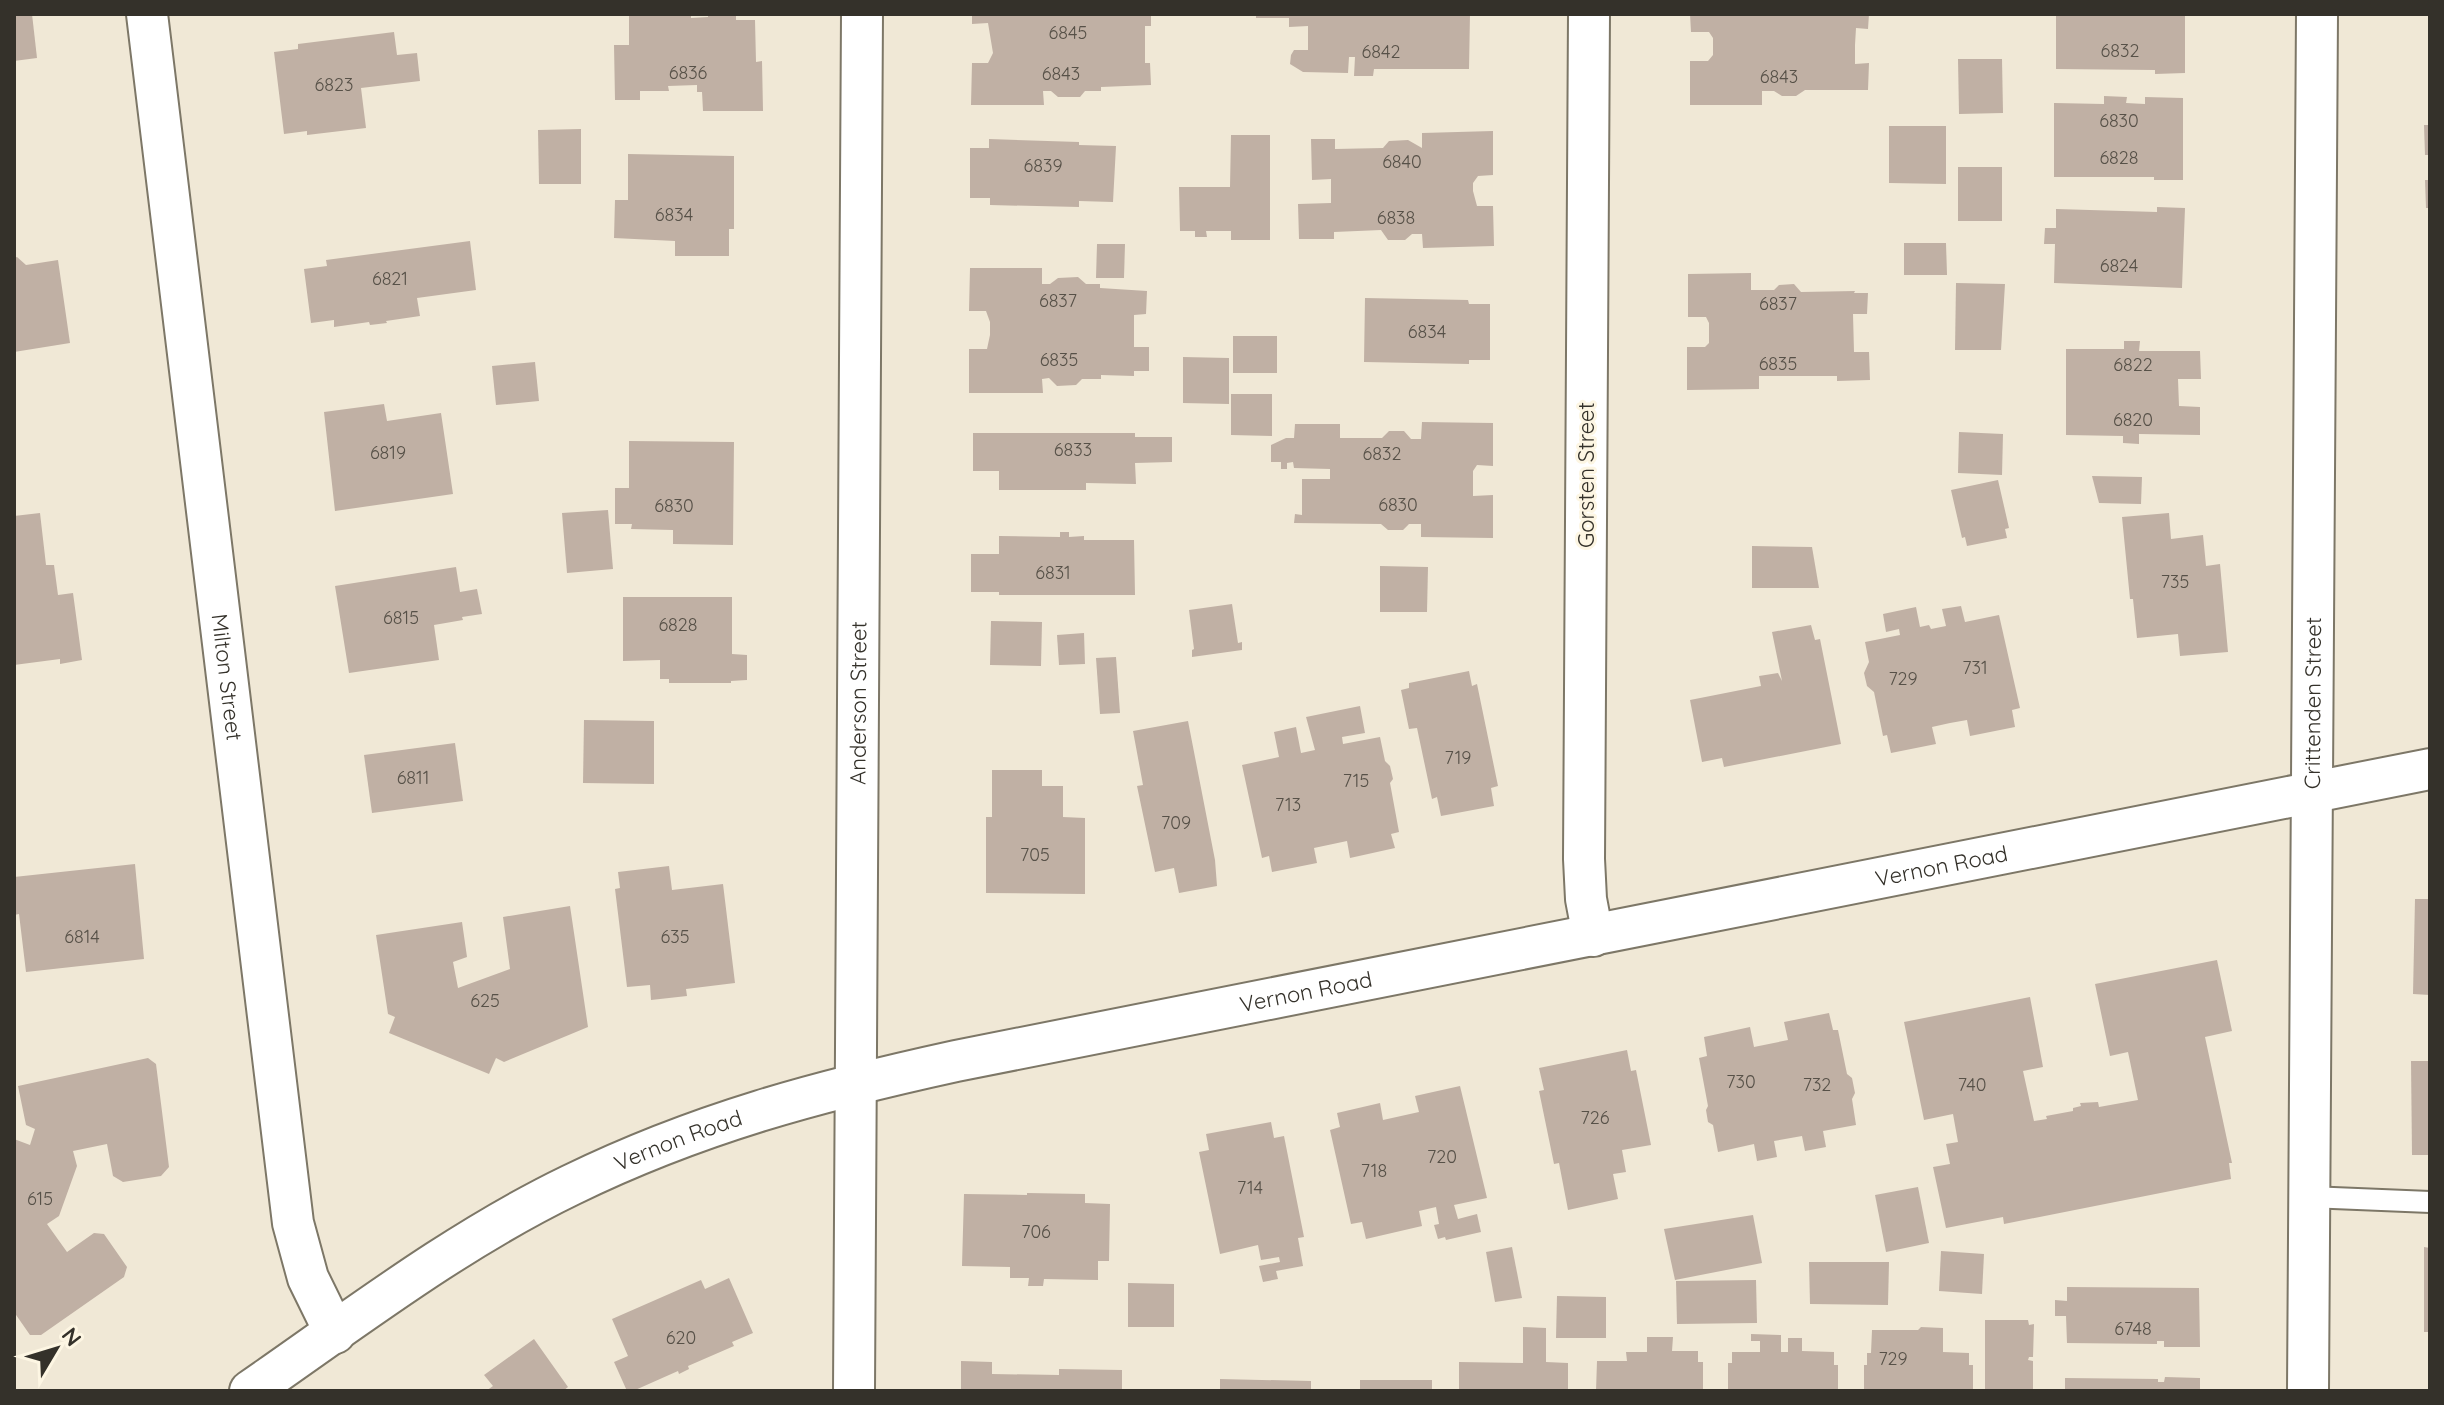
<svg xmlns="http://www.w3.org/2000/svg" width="2444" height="1405" font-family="Quicksand,sans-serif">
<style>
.building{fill:#c0b0a4}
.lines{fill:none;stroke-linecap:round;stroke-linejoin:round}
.lane-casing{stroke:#7d7767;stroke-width:24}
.street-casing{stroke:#7d7767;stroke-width:44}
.lane{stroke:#fff;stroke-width:20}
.street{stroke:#fff;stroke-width:40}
.labels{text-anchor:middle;stroke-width:6;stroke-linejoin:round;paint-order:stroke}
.number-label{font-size:18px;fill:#575148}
.street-label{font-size:22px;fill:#34312a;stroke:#fdf6e3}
</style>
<rect width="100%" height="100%" fill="#f0e8d6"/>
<!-- building -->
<g class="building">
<polygon points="14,14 32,14 37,58 14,61"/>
<polygon points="629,14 691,14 691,18 708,17 708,14 736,14 736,20 755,20 756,62 762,61 763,111 703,111 702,92 697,92 697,85 668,86 669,91 640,91 640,100 615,100 614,45 629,45"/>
<polygon points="972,14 1151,14 1151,26 1145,26 1145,63 1150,63 1151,85 1101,87 1101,91 1085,91 1080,97 1058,97 1051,91 1043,91 1044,105 971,105 972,63 988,63 993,53 988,23 972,24"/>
<polygon points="1256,14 1470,14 1469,69 1374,69 1373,76 1354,76 1355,57 1349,57 1348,73 1303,72 1290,64 1291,55 1294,50 1308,50 1308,26 1289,27 1289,18 1256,18"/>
<polygon points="1690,14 1869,14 1868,29 1856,28 1855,45 1855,64 1869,63 1868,90 1805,90 1796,96 1782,96 1774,91 1762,91 1762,105 1690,105 1690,61 1708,61 1713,55 1713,38 1709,32 1691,32"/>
<polygon points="2056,14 2185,14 2185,73 2155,74 2155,70 2056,69"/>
<polygon points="394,32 397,55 417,53 420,81 361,88 366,128 307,135 307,131 284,134 274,52 298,49 298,44"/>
<polygon points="1958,59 2002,59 2003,113 1959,114"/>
<polygon points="2104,96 2127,97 2126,103 2145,104 2145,97 2183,98 2183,180 2154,180 2154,177 2054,177 2054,103 2104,104"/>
<polygon points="2424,125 2430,125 2430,155 2425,155"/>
<polygon points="1889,126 1946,126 1946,184 1889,183"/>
<polygon points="581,129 581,184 539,184 538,130"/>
<polygon points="1493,131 1493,175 1478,176 1473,183 1473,191 1477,206 1493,206 1494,246 1423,248 1422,234 1412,234 1405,240 1388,240 1381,230 1334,232 1334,239 1299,239 1298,204 1331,203 1331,179 1312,180 1311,139 1335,139 1335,149 1383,148 1389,141 1408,140 1422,148 1422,133"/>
<polygon points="1231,135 1270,135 1270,240 1231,240 1231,231 1206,231 1207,237 1195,237 1195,231 1180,231 1179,187 1230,187"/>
<polygon points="989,139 1079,142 1079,145 1116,146 1113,202 1079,201 1079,207 990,205 990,198 970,198 970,148 989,148"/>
<polygon points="628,154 734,156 734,229 729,229 729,256 675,256 675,241 614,238 615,200 628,200"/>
<rect x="1958" y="167" width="44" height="54"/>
<polygon points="2425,180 2430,180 2430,208 2426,208"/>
<polygon points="2157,207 2185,208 2182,288 2054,283 2055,244 2044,244 2045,228 2056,228 2056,209 2157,212"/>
<polygon points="470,241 476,290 417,298 420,316 386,321 387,323 370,325 369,322 334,327 334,320 311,323 304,269 327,266 326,260"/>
<polygon points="1904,243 1946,243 1947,275 1904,275"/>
<polygon points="1097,244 1125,244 1124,278 1096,278"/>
<polygon points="17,257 26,265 58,260 70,343 14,352 14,258"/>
<polygon points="970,268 1042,268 1042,284 1050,284 1058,278 1078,277 1086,284 1100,284 1100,288 1147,291 1146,314 1134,315 1134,347 1149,347 1149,371 1134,371 1134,376 1101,375 1101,379 1082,379 1076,385 1057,386 1049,378 1042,379 1043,393 969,393 969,349 987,349 990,335 990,322 986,311 969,311"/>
<polygon points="1751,273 1751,290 1774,290 1779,285 1794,284 1801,292 1855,291 1854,293 1868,293 1867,314 1853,314 1854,352 1869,352 1870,380 1837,381 1837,376 1759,376 1759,389 1687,390 1687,347 1705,347 1709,343 1709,323 1706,317 1688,317 1688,274"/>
<polygon points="1956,283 2005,284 2001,350 1955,350"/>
<polygon points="1365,298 1468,300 1469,304 1490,304 1490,360 1469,360 1469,364 1364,362"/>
<rect x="1233" y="336" width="44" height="37"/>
<polygon points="2124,341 2140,341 2139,351 2200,351 2201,379 2178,379 2179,406 2200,407 2200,435 2139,434 2139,444 2123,443 2123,436 2066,435 2066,349 2124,349"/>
<polygon points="1183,357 1229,358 1229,404 1183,403"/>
<polygon points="535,362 539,401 496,405 492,366"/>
<polygon points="1231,394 1272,394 1272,436 1231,435"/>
<polygon points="384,404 387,421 441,413 453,494 335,511 324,412"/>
<polygon points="1422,422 1493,423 1493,466 1477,465 1473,471 1473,496 1493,495 1493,538 1421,537 1421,524 1409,524 1403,530 1388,530 1381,524 1294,523 1295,514 1302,515 1302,479 1330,479 1330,469 1294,468 1293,462 1287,463 1287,469 1281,469 1281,462 1271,462 1271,445 1286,438 1294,438 1295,424 1340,424 1340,438 1382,438 1389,431 1404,431 1411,439 1421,439"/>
<polygon points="1959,432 2003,434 2002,475 1958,473"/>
<polygon points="973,433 1135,433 1135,437 1172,437 1172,462 1135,463 1136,484 1086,483 1086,490 999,490 999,471 973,471"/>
<polygon points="629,441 734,442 733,545 673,544 673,530 631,529 632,524 615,524 615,488 629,488"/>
<polygon points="2092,476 2142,477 2141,504 2099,503"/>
<polygon points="1998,480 2009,528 2005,529 2007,538 1967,546 1965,537 1962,538 1951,490"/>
<polygon points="608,510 613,569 567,573 562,513"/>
<polygon points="40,513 46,565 54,565 58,595 73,593 82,660 60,664 60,659 14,665 14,516"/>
<polygon points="2169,513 2171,539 2203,535 2206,566 2220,564 2228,652 2180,656 2178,634 2137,638 2133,599 2130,599 2122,517"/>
<polygon points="1060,532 1069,532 1069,537 1084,536 1084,540 1134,540 1135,595 999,595 999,592 971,592 971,554 999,554 999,536 1060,537"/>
<polygon points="1752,546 1812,547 1819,588 1752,588"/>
<polygon points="1380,566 1428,567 1427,612 1380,612"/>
<polygon points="456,567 460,592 477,589 482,614 462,617 463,620 434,625 439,660 349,673 335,586"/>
<polygon points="623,597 732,597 732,654 747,655 747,680 731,681 731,683 669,683 669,679 660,679 660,660 623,661"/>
<polygon points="1232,604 1238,643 1242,642 1242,650 1192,657 1192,650 1194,649 1189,610"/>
<polygon points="1961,606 1965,622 1999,615 2020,708 2012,710 2015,727 1970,736 1967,720 1950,723 1932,727 1936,744 1891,753 1887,735 1883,736 1874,692 1867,686 1864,673 1869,662 1865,642 1900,635 1899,629 1886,632 1883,614 1916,607 1920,627 1929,625 1931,629 1946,626 1942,609"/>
<polygon points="991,621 1042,622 1041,666 990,665"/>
<polygon points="1811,625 1815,640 1820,639 1841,744 1724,767 1722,758 1702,762 1690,700 1761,686 1759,676 1778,673 1782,681 1772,632"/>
<polygon points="1084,633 1085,664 1059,665 1057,635"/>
<polygon points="1116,657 1120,713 1100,714 1096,658"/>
<polygon points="1469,671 1472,686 1477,684 1498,786 1491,788 1494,806 1441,816 1437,797 1432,799 1417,728 1409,729 1401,690 1409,688 1409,683"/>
<polygon points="1360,706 1365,733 1342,737 1343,744 1380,737 1385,761 1390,766 1393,779 1390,783 1399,832 1391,834 1395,848 1350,858 1347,841 1314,848 1317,863 1272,872 1269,856 1262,858 1242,765 1279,757 1274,732 1296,727 1301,753 1315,750 1306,717"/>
<polygon points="584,720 654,721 654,784 583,783"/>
<polygon points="1188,721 1215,860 1217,886 1179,893 1174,868 1155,872 1137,786 1143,785 1133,731"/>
<polygon points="455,743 463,801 372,813 364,755"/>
<polygon points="992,770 1042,770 1042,786 1063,786 1063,817 1085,818 1085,894 986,893 986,817 992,817"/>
<polygon points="135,864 144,959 26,972 19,914 14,915 14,877"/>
<polygon points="669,866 672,890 723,884 735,983 686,989 687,996 651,1000 650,985 627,987 615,889 620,888 618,872"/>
<polygon points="2415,899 2430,899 2430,995 2413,994"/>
<polygon points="570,906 588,1027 504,1062 496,1058 489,1074 389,1033 395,1017 388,1014 376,935 462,922 467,957 453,962 458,988 510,969 503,917"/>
<polygon points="2217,960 2232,1031 2205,1037 2232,1163 2229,1163 2231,1179 2004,1224 2003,1217 1946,1228 1933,1167 1950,1164 1946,1144 1958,1142 1953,1114 1924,1120 1904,1022 2030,997 2043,1067 2023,1071 2034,1121 2047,1119 2046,1116 2073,1111 2073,1108 2081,1106 2080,1103 2098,1102 2099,1107 2138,1100 2128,1052 2110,1056 2095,984"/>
<polygon points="1829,1013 1833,1030 1838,1030 1847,1074 1852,1078 1855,1093 1852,1099 1856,1125 1823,1131 1826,1147 1805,1151 1802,1136 1774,1141 1777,1157 1757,1161 1754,1144 1718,1152 1713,1125 1708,1122 1706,1110 1708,1106 1699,1058 1707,1056 1704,1037 1750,1027 1754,1047 1788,1040 1784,1022"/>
<polygon points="1627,1050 1631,1071 1636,1070 1651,1145 1622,1150 1626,1172 1613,1174 1618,1199 1568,1210 1559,1163 1554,1164 1539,1091 1544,1090 1539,1068"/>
<polygon points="148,1058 156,1064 169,1167 161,1176 123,1182 113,1176 107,1144 73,1151 77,1166 59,1216 47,1224 67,1252 94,1233 104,1234 127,1267 124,1277 41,1335 30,1335 14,1312 14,1139 30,1145 35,1129 26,1125 18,1086"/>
<polygon points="2411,1061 2430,1061 2430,1155 2412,1155"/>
<polygon points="1460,1086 1487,1198 1454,1205 1458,1219 1477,1214 1481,1232 1446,1240 1445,1237 1438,1239 1434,1225 1439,1224 1436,1207 1419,1211 1422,1226 1366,1239 1362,1222 1351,1224 1330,1130 1340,1127 1337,1113 1380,1103 1383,1120 1419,1112 1415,1096"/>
<polygon points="1271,1122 1274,1138 1284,1136 1304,1237 1298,1238 1303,1266 1276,1271 1278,1279 1263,1282 1259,1266 1280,1262 1279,1257 1261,1260 1258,1245 1220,1254 1199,1152 1209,1150 1206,1134"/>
<polygon points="1918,1187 1929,1243 1886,1252 1875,1195"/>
<polygon points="1027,1193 1085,1194 1085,1203 1110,1204 1109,1261 1098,1261 1098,1280 1044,1279 1043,1286 1028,1286 1029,1278 1010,1278 1010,1267 962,1266 964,1194 1027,1195"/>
<polygon points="1753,1215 1762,1263 1675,1280 1664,1229"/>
<polygon points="1512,1247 1522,1298 1495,1302 1486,1252"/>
<polygon points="2424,1247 2430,1248 2430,1332 2424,1332"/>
<polygon points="1941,1251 1984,1254 1982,1294 1939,1291"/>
<polygon points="1809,1262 1889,1262 1888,1305 1810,1304"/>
<polygon points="729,1278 753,1333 732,1342 734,1346 688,1366 689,1369 679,1374 678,1371 633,1391 627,1391 614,1362 628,1356 612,1319 701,1280 705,1289"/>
<polygon points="1756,1280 1757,1323 1677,1324 1676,1281"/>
<polygon points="1128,1283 1174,1284 1174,1327 1128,1327"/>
<polygon points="2067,1287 2199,1288 2200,1347 2164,1347 2164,1341 2157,1341 2157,1344 2067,1343 2066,1316 2055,1316 2055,1300 2067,1301"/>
<polygon points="1557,1296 1606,1297 1606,1338 1556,1338"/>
<polygon points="1985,1320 2028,1320 2029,1325 2034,1324 2033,1357 2029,1357 2028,1360 2033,1361 2033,1391 1985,1391"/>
<polygon points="1523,1327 1546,1328 1546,1362 1568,1363 1568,1391 1459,1391 1459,1362 1523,1363"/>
<polygon points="1921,1327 1943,1328 1943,1352 1969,1353 1969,1365 1973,1365 1973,1391 1864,1391 1864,1365 1867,1365 1867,1353 1871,1353 1872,1330 1918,1330"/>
<polygon points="1751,1334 1781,1335 1781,1352 1788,1352 1788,1338 1802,1338 1802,1351 1834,1352 1834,1365 1838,1365 1838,1391 1728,1391 1728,1363 1732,1363 1732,1352 1760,1352 1760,1341 1751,1341"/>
<polygon points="1647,1337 1673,1337 1672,1351 1698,1351 1698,1362 1703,1362 1703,1391 1596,1391 1597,1361 1627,1361 1626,1352 1647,1352"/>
<polygon points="534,1339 568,1387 563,1391 486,1391 493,1386 484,1375"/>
<polygon points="961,1361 992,1362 992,1374 1059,1375 1059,1369 1122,1370 1122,1391 961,1391"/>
<polygon points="2165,1377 2200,1378 2200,1391 2065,1391 2065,1378 2158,1379 2158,1382 2164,1382"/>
<polygon points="1220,1379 1311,1381 1311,1391 1220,1391"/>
<rect x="1360" y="1380" width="72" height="11"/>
</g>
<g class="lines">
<!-- lane casing -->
<g class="lane-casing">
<polyline id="lane" points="2309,1197 2430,1202"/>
</g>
<!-- street casing -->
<g class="street-casing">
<g id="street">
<path id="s1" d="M147,14L293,1223L308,1278L335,1333"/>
<polyline points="1589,14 1584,859 1586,899 1593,936"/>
<path id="s2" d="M250,1391C354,1319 457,1240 571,1185C698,1123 819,1091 956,1061L2430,769"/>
<path id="s3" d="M854,1391L862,14"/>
<path id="s4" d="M2308,1391L2317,14"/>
</g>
</g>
<!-- lane -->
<use href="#lane" class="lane"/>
<!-- street -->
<use href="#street" class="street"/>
</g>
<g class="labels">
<!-- number labels -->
<g class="number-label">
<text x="1068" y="39">6845</text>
<text x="2120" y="57">6832</text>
<text x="1381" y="58">6842</text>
<text x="688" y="79">6836</text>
<text x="1061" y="80">6843</text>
<text x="1779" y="83">6843</text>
<text x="334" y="91">6823</text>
<text x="2119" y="127">6830</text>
<text x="2119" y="164">6828</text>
<text x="1402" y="168">6840</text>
<text x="1043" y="172">6839</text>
<text x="674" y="221">6834</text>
<text x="1396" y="224">6838</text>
<text x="2119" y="272">6824</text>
<text x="390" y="285">6821</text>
<text x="1058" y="307">6837</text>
<text x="1778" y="310">6837</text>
<text x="1427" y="338">6834</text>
<text x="1059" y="366">6835</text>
<text x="1778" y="370">6835</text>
<text x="2133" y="371">6822</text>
<text x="2133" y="426">6820</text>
<text x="1073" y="456">6833</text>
<text x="388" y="459">6819</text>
<text x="1382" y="460">6832</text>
<text x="1398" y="511">6830</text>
<text x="674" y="512">6830</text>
<text x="1053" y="579">6831</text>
<text x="2175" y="588">735</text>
<text x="401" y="624">6815</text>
<text x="678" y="631">6828</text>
<text x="1975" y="674">731</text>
<text x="1903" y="685">729</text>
<text x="1458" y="764">719</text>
<text x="413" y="784">6811</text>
<text x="1356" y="787">715</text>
<text x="1288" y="811">713</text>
<text x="1176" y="829">709</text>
<text x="1035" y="861">705</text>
<text x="82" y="943">6814</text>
<text x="675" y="943">635</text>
<text x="485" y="1007">625</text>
<text x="1741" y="1088">730</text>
<text x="1817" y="1091">732</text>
<text x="1972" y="1091">740</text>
<text x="1595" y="1124">726</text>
<text x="1442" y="1163">720</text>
<text x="1374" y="1177">718</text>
<text x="1250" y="1194">714</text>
<text x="40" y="1205">615</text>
<text x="1036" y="1238">706</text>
<text x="2133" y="1335">6748</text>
<text x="681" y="1344">620</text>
<text x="1893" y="1365">729</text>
</g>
<!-- street labels -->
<g class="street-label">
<text transform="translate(1586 475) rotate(-90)" y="8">Gorsten Street</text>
<text dy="8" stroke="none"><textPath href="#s1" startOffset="668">Milton Street</textPath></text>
<text dy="8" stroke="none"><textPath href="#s4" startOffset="688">Crittenden Street</textPath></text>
<text dy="8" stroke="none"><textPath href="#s3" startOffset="688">Anderson Street</textPath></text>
<text dy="8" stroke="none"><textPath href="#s2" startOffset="1792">Vernon Road</textPath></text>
<text dy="8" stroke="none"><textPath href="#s2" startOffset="1144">Vernon Road</textPath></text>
<text dy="8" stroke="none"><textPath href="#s2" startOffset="498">Vernon Road</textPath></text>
</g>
</g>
<!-- border -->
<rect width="2444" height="1405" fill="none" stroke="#34312a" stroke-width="32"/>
<!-- north arrow -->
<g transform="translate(56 1349) rotate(52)" stroke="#fdf6e3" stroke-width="6" paint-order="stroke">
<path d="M0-6L14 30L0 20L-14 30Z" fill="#34312a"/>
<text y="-12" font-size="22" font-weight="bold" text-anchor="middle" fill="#34312a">N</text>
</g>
</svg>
